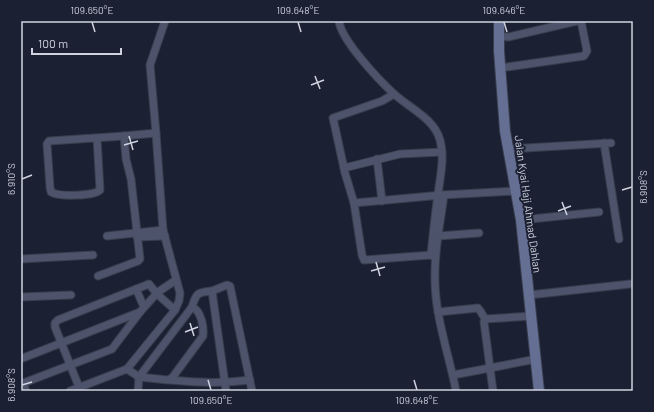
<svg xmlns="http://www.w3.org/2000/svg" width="654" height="412" font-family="Barlow,sans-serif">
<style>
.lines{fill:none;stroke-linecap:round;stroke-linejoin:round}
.street-casing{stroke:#383d4e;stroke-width:9}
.secondary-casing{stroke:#383d4e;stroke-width:12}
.street{stroke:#4d536a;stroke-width:7}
.secondary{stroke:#656f93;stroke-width:10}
.ticks{fill:none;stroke:#cfd3df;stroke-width:1.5}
.labels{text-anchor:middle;stroke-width:4;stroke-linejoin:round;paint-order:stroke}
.street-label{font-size:11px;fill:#cfd3df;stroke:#1b2032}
.neatline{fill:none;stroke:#cfd3df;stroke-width:1.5}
.ticks-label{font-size:10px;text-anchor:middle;fill:#cfd3df}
</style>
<rect width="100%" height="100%" fill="#1b2032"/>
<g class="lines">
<!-- street casing -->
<g class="street-casing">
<g id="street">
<path d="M339,21C341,40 379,80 393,93C409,108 434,118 440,140C445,159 440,176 438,195C435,215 433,235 431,255"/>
<polyline points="499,36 508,37 577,21"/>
<polyline points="500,68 584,56 587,51 581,21"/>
<polyline points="394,94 382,101 333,118 345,173 354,203 362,255 364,260 431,255 435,257"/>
<polyline points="156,133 163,230"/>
<path d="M97,138L100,190C94,196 59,197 51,192L50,187L47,144L49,141L124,136"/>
<polyline points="604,143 619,239"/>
<polyline points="509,149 611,143"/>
<polyline points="377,159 382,201"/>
<polyline points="344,168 400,154 442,152"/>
<path d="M444,195C440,224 434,253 435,283C436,319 449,355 456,391"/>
<polyline points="354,203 442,195 516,191"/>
<polyline points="521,220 599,212"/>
<polyline points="107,236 163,230 180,293 179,301 175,310 127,369"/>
<polyline points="438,236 479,233"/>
<polyline points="137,237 165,236"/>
<polyline points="21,259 93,255"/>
<polyline points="98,276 138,261 140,259 131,179 126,159 124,136 156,133 150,65 165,21"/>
<polyline points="136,289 144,307"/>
<polyline points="212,291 227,285 230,286 252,391"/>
<polyline points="529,295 630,284"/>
<polyline points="21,297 71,295"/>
<polyline points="438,312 478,308 481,312 485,319"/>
<polyline points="532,316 485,319 484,322 490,368 536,359"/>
<polyline points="23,358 140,312"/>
<polyline points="453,375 490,368 493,391"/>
<path d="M170,380C198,383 221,384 250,380"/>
<polyline points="23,383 26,391"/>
<polyline points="21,384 112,349 140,312 158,292 176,280"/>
<polyline points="79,387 55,327 55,323 58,320 149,284 157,294 175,310"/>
<path d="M70,391L127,369L139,377L168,380L172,378L203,336C204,327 201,310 192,307"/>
<path d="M138,391L139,377L192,307C196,293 198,292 212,291L226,391"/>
</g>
</g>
<!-- secondary casing -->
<g class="secondary-casing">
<polyline id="secondary" points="499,21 499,51 505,131 521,220 539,391"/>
</g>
<!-- street -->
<use href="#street" class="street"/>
<!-- secondary -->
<use href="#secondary" class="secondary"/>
</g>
<!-- ticks -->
<path class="ticks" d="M92,22L95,32M298,22L301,32M504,22L507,32M315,76L320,89M311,85L324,80M129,136L133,150M124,145L138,141M22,179L32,175M622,190L632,187M562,202L567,215M558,211L571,206M376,262L380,276M371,271L385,267M190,323L194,336M185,332L198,327M208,380L211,390M414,380L417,390M22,385L32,382"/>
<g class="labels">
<!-- street labels -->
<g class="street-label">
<text transform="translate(528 204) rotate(82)" y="4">Jalan Kyai Haji Ahmad Dahlan</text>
</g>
</g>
<!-- border -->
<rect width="654" height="412" fill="none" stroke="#1b2032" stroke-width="44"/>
<!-- scale -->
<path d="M32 48v6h89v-6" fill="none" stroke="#cfd3df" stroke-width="2"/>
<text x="38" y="48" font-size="12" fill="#cfd3df" stroke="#1b2032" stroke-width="3" paint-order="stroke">100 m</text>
<rect x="22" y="22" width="610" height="368" class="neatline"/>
<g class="ticks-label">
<text x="92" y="14">109.650°E</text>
<text x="298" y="14">109.648°E</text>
<text x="504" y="14">109.646°E</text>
<text transform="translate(11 179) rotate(-90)" y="4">6.910°S</text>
<text transform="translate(643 187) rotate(-90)" y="4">6.908°S</text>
<text transform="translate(11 385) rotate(-90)" y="4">6.908°S</text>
<text x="211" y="404">109.650°E</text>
<text x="417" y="404">109.648°E</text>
</g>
</svg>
